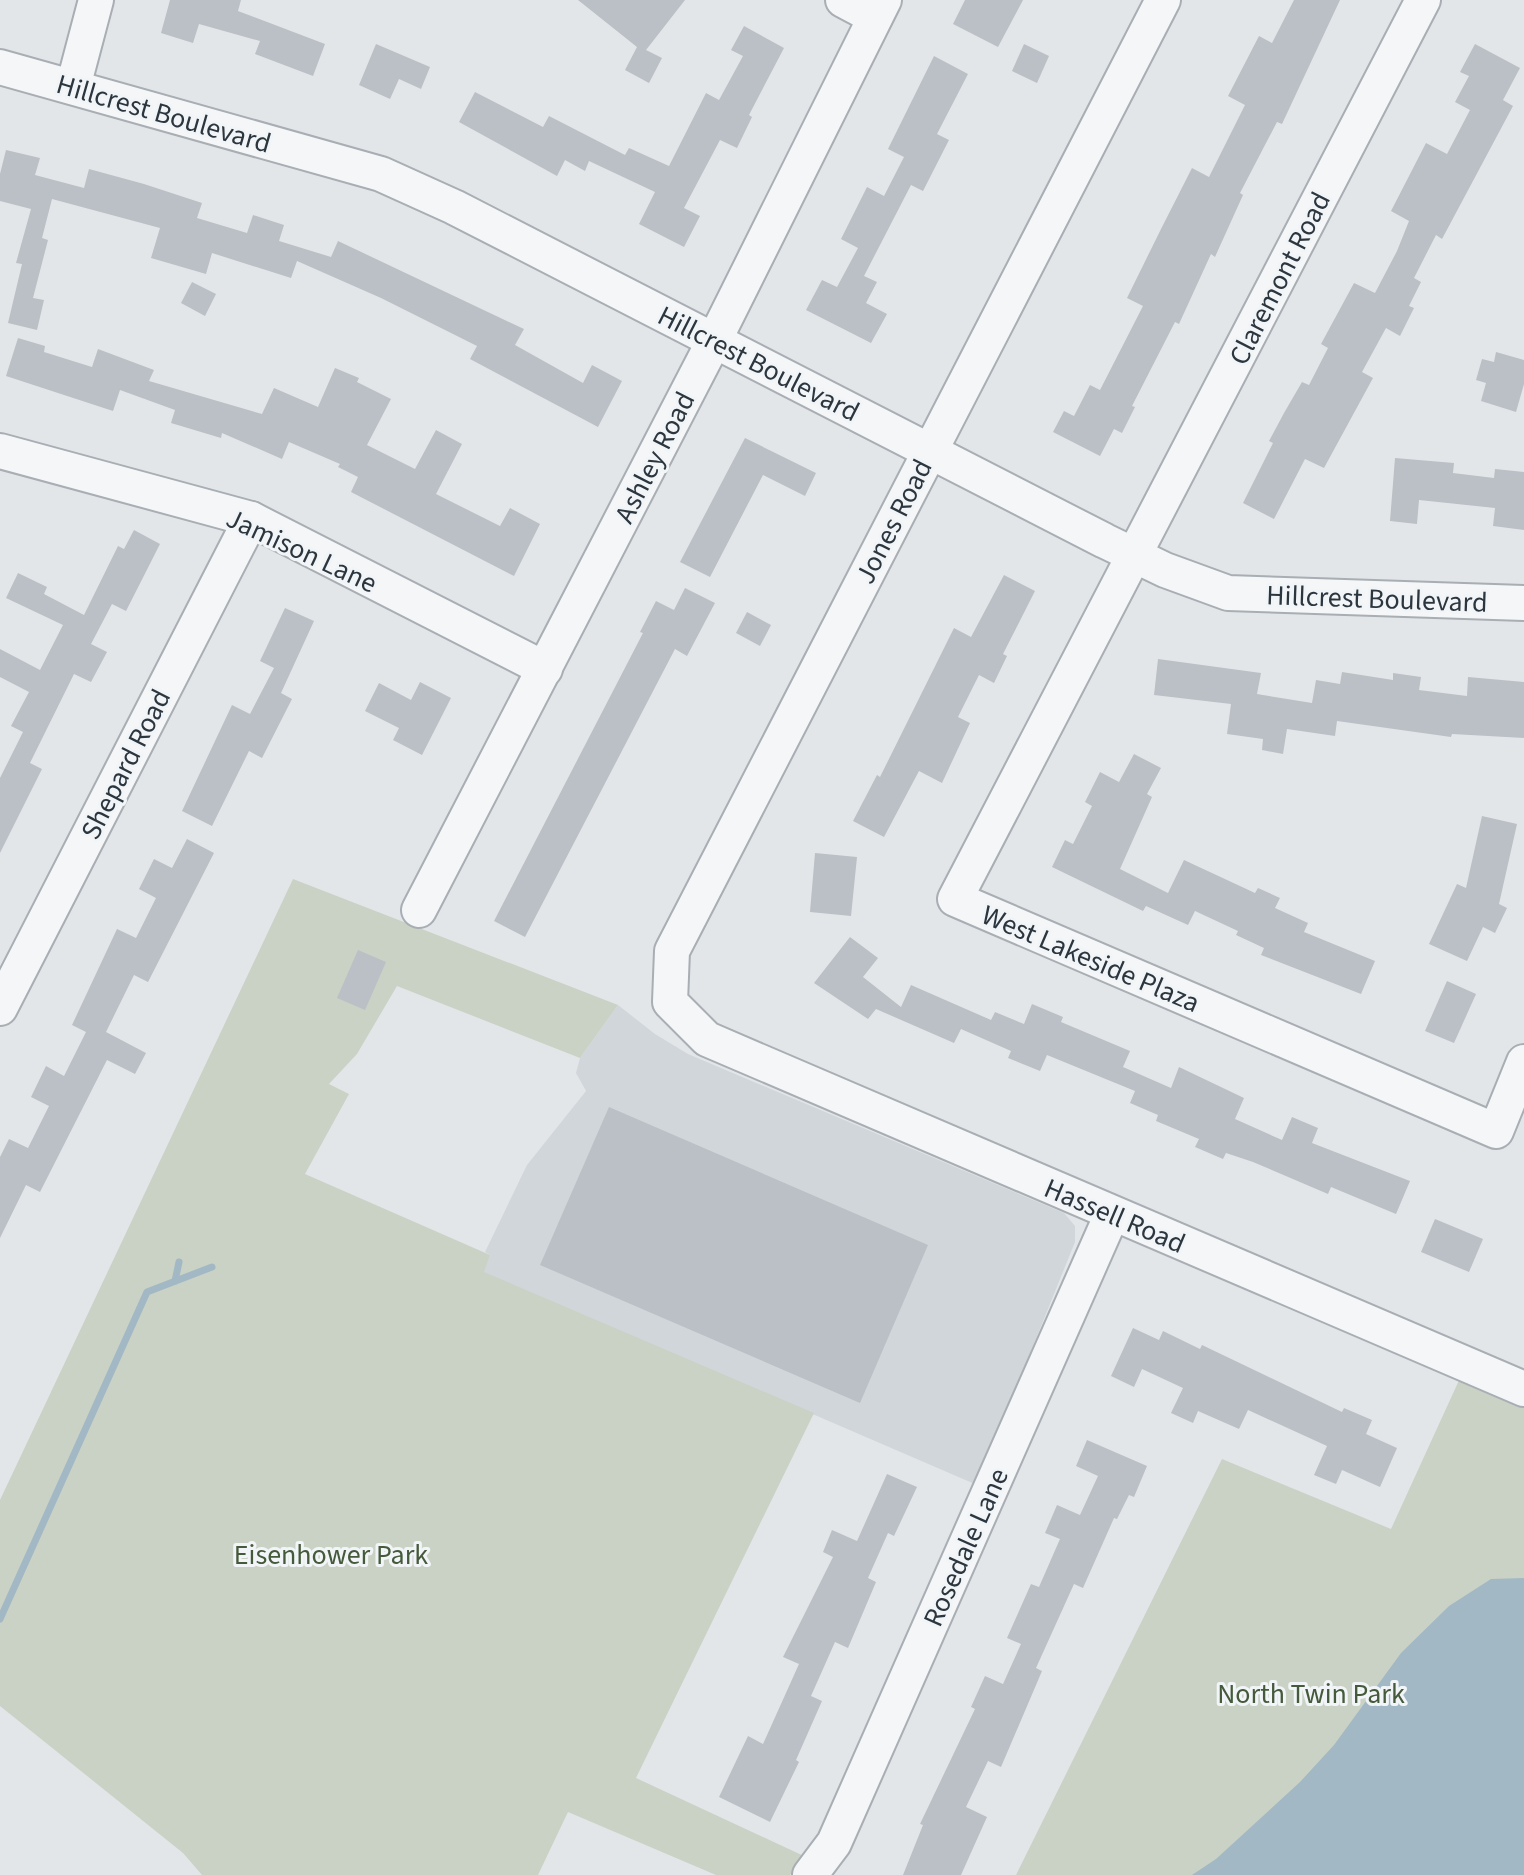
<svg xmlns="http://www.w3.org/2000/svg" width="1524" height="1875" font-family="'Source Sans 3',sans-serif">
<style>
.built{fill:#d1d6db}
.green{fill:#cad2c5}
.water{fill:#a2b8c5}
.lines{fill:none;stroke-linecap:round;stroke-linejoin:round}
.stream{stroke:#a2b8c5;stroke-width:7}
.building{fill:#bac0c5}
.minor-casing{stroke:#a8aeb3;stroke-width:38}
.minor{stroke:#f5f6f8;stroke-width:34}
.labels{text-anchor:middle;stroke-width:6;stroke-linejoin:round;paint-order:stroke}
.street-label{font-size:28px;fill:#2c363f;stroke:#f2f5f7}
.park-label{font-size:28px;fill:#45593b;stroke:#f2f5f7}
</style>
<rect width="100%" height="100%" fill="#e3e6e9"/>
<!-- built -->
<polygon class="built" points="618,1005 655,1034 688,1054 1064,1213 1075,1226 1075,1242 977,1485 483,1272 490,1255 485,1252 527,1165 586,1091 576,1073 580,1058"/>
<!-- green -->
<g class="green">
<polygon points="293,879 618,1005 580,1058 397,986 357,1054 329,1084 349,1094 305,1174 490,1255 484,1272 814,1413 636,1778 806,1857 790,1875 716,1875 568,1812 538,1875 202,1875 183,1853 0,1706 0,1500"/>
<polygon points="1466,1365 1524,1389 1524,1875 1016,1875 1222,1459 1391,1529"/>
</g>
<!-- water -->
<polygon class="water" points="1524,1578 1524,1875 1192,1875 1216,1859 1300,1782 1334,1745 1401,1653 1449,1606 1491,1579"/>
<g class="lines">
<!-- stream -->
<g class="stream">
<polyline points="175,1281 179,1262"/>
<polyline points="0,1619 147,1292 212,1267"/>
</g>
</g>
<!-- building -->
<g class="building">
<polygon points="170,0 241,0 238,11 325,44 313,76 255,54 260,41 199,24 193,43 161,33"/>
<polygon points="578,0 685,0 646,50 662,58 649,83 625,70 637,47"/>
<polygon points="965,0 1023,0 998,47 953,24"/>
<polygon points="1294,0 1340,0 1282,124 1277,122 1240,193 1243,195 1215,257 1211,254 1179,324 1175,322 1132,406 1135,407 1122,433 1114,429 1100,456 1053,432 1064,411 1074,416 1090,385 1100,390 1143,306 1127,298 1161,229 1192,168 1209,177 1245,105 1228,96 1259,36 1272,43"/>
<polygon points="744,26 784,48 749,115 752,117 737,148 720,140 684,208 700,216 684,247 639,224 655,192 589,161 585,171 565,160 557,176 459,122 475,92 543,127 549,116 625,155 629,148 669,166 706,93 719,100 743,56 731,50"/>
<polygon points="376,44 430,67 421,89 399,79 390,99 359,85"/>
<polygon points="1024,44 1049,56 1037,83 1012,71"/>
<polygon points="1475,44 1520,68 1503,100 1513,106 1442,239 1436,235 1414,278 1421,282 1409,306 1414,308 1400,336 1386,328 1362,372 1373,378 1324,468 1305,459 1274,519 1243,503 1273,443 1269,441 1284,413 1302,382 1309,385 1328,348 1321,344 1354,283 1375,293 1397,251 1409,221 1391,211 1426,143 1447,154 1470,110 1455,102 1469,76 1460,72"/>
<polygon points="934,56 968,74 937,134 949,140 923,191 911,185 864,276 877,282 866,303 887,314 871,343 806,310 822,280 837,287 858,248 841,239 867,187 884,196 904,157 888,149"/>
<polygon points="6,150 40,158 35,175 84,188 89,169 144,184 202,203 197,218 247,233 253,215 284,225 279,241 331,257 338,241 524,329 515,345 583,383 592,365 622,381 598,427 470,359 477,346 381,298 297,261 291,278 212,253 206,274 151,258 160,228 52,199 42,238 48,240 33,298 44,300 37,330 8,323 22,264 16,263 31,209 0,201 0,174"/>
<polygon points="192,282 216,294 205,316 181,303"/>
<polygon points="18,338 45,346 44,352 92,367 98,349 154,370 149,381 262,414 274,388 318,407 335,368 359,378 357,382 391,399 367,445 415,469 436,430 462,444 436,494 500,526 510,508 540,524 514,576 351,492 358,477 338,467 340,464 289,442 282,459 222,433 221,438 171,423 175,410 120,390 113,411 6,376"/>
<polygon points="1496,352 1524,360 1524,384 1516,412 1481,401 1486,383 1476,380 1482,359 1494,362"/>
<polygon points="745,438 816,473 805,496 763,475 710,577 680,562"/>
<polygon points="1395,458 1454,463 1453,473 1494,478 1495,469 1524,472 1524,530 1493,526 1495,508 1419,500 1417,524 1390,521"/>
<polygon points="134,530 160,544 126,611 112,604 91,644 107,652 91,682 74,674 30,763 42,769 0,853 0,778 23,732 11,726 29,692 0,677 0,649 40,670 63,625 6,598 18,573 47,587 44,594 84,615 118,546 124,549"/>
<polygon points="1004,575 1035,591 1003,654 1007,656 994,683 979,675 958,717 970,723 942,783 919,771 884,837 853,821 877,775 880,777 954,628 971,637"/>
<polygon points="685,588 715,603 687,656 675,649 525,937 494,921 643,633 640,632 656,601 674,610"/>
<polygon points="285,608 314,621 281,693 292,699 262,758 249,751 212,826 182,811 232,705 250,714 274,668 260,661"/>
<polygon points="747,612 771,625 760,646 736,633"/>
<polygon points="1158,659 1261,673 1257,694 1312,703 1316,680 1340,684 1342,672 1393,680 1393,673 1421,677 1419,690 1467,696 1468,677 1524,682 1524,738 1452,734 1451,737 1337,721 1335,736 1287,729 1283,754 1262,750 1263,739 1227,734 1231,704 1154,695"/>
<polygon points="420,682 451,698 422,755 393,740 399,728 365,711 379,683 411,700"/>
<polygon points="1134,754 1161,768 1147,794 1152,797 1120,869 1168,893 1184,860 1255,893 1258,888 1280,898 1275,908 1308,923 1304,932 1375,961 1361,994 1261,955 1264,948 1236,935 1238,931 1195,911 1188,925 1146,906 1143,911 1052,867 1065,840 1073,844 1092,806 1085,802 1100,772 1119,782"/>
<polygon points="1482,816 1517,824 1499,904 1507,908 1495,933 1483,927 1467,961 1429,944 1457,884 1466,888"/>
<polygon points="187,839 214,853 148,982 134,975 106,1032 146,1053 135,1074 107,1060 40,1192 26,1185 0,1238 0,1157 9,1139 28,1148 49,1106 31,1097 46,1066 64,1076 86,1032 72,1025 117,929 136,938 156,898 139,889 154,859 172,868"/>
<polygon points="815,853 857,857 851,916 810,912"/>
<polygon points="850,937 878,958 863,977 901,1007 911,985 991,1020 995,1012 1024,1024 1032,1004 1063,1017 1061,1022 1130,1051 1123,1067 1171,1088 1179,1067 1244,1098 1235,1119 1282,1140 1292,1117 1318,1128 1312,1143 1410,1181 1396,1214 1331,1187 1328,1194 1253,1162 1226,1153 1223,1159 1195,1147 1199,1139 1156,1121 1158,1115 1130,1103 1135,1091 1047,1055 1040,1071 1008,1058 1011,1051 961,1029 954,1043 876,1009 868,1019 814,983"/>
<polygon points="358,950 386,962 365,1010 337,998"/>
<polygon points="1447,981 1476,994 1454,1043 1425,1031"/>
<polygon points="609,1107 928,1245 860,1403 540,1265"/>
<polygon points="1435,1219 1483,1239 1469,1272 1421,1252"/>
<polygon points="1133,1328 1159,1340 1163,1331 1200,1349 1202,1345 1342,1412 1344,1408 1372,1420 1366,1434 1397,1448 1380,1487 1342,1470 1336,1484 1314,1475 1327,1446 1248,1410 1239,1429 1198,1411 1193,1423 1171,1413 1183,1388 1142,1369 1134,1387 1111,1376"/>
<polygon points="1087,1440 1147,1466 1134,1497 1129,1495 1117,1519 1114,1518 1083,1588 1074,1584 1036,1668 1042,1671 1001,1767 988,1761 966,1807 987,1817 961,1875 903,1875 923,1825 920,1824 975,1709 971,1707 985,1676 1003,1684 1021,1644 1007,1638 1031,1584 1039,1587 1060,1539 1045,1533 1057,1505 1080,1515 1098,1476 1076,1466"/>
<polygon points="887,1474 917,1487 894,1536 888,1533 868,1578 876,1582 848,1648 835,1642 811,1696 822,1701 796,1760 799,1762 770,1822 719,1797 748,1736 763,1744 799,1664 783,1657 833,1557 823,1552 832,1530 857,1541"/>
</g>
<g class="lines">
<!-- minor casing -->
<g class="minor-casing">
<g id="minor">
<polyline points="843,0 875,17"/>
<polyline points="1163,0 672,951 670,1002 707,1039 1524,1389"/>
<polyline points="1423,0 955,899 1496,1131 1524,1062"/>
<polyline points="0,67 381,174 454,207 1105,541 1165,570 1228,593 1524,603"/>
<polyline points="73,87 96,0"/>
<polyline points="0,451 251,519 545,669"/>
<polyline points="419,910 714,341 884,0"/>
<polyline points="0,1008 251,519"/>
<polyline points="810,1875 834,1843 1112,1214"/>
</g>
</g>
<!-- minor -->
<use href="#minor" class="minor"/>
</g>
<g class="labels">
<!-- street labels -->
<g class="street-label">
<text transform="translate(164 113) rotate(16)" y="10">Hillcrest Boulevard</text>
<text transform="translate(1279 278) rotate(-63)" y="10">Claremont Road</text>
<text transform="translate(759 363) rotate(27)" y="10">Hillcrest Boulevard</text>
<text transform="translate(654 457) rotate(-63)" y="10">Ashley Road</text>
<text transform="translate(893 521) rotate(-63)" y="10">Jones Road</text>
<text transform="translate(302 550) rotate(25)" y="10">Jamison Lane</text>
<text transform="translate(1377 598) rotate(2)" y="10">Hillcrest Boulevard</text>
<text transform="translate(125 764) rotate(-63)" y="10">Shepard Road</text>
<text transform="translate(1091 958) rotate(23)" y="10">West Lakeside Plaza</text>
<text transform="translate(1115 1215) rotate(23)" y="10">Hassell Road</text>
<text transform="translate(965 1547) rotate(-66)" y="10">Rosedale Lane</text>
</g>
<!-- park labels -->
<g class="park-label">
<text x="331" y="1564">Eisenhower Park</text>
<text x="1311" y="1703">North Twin Park</text>
</g>
</g>
</svg>
